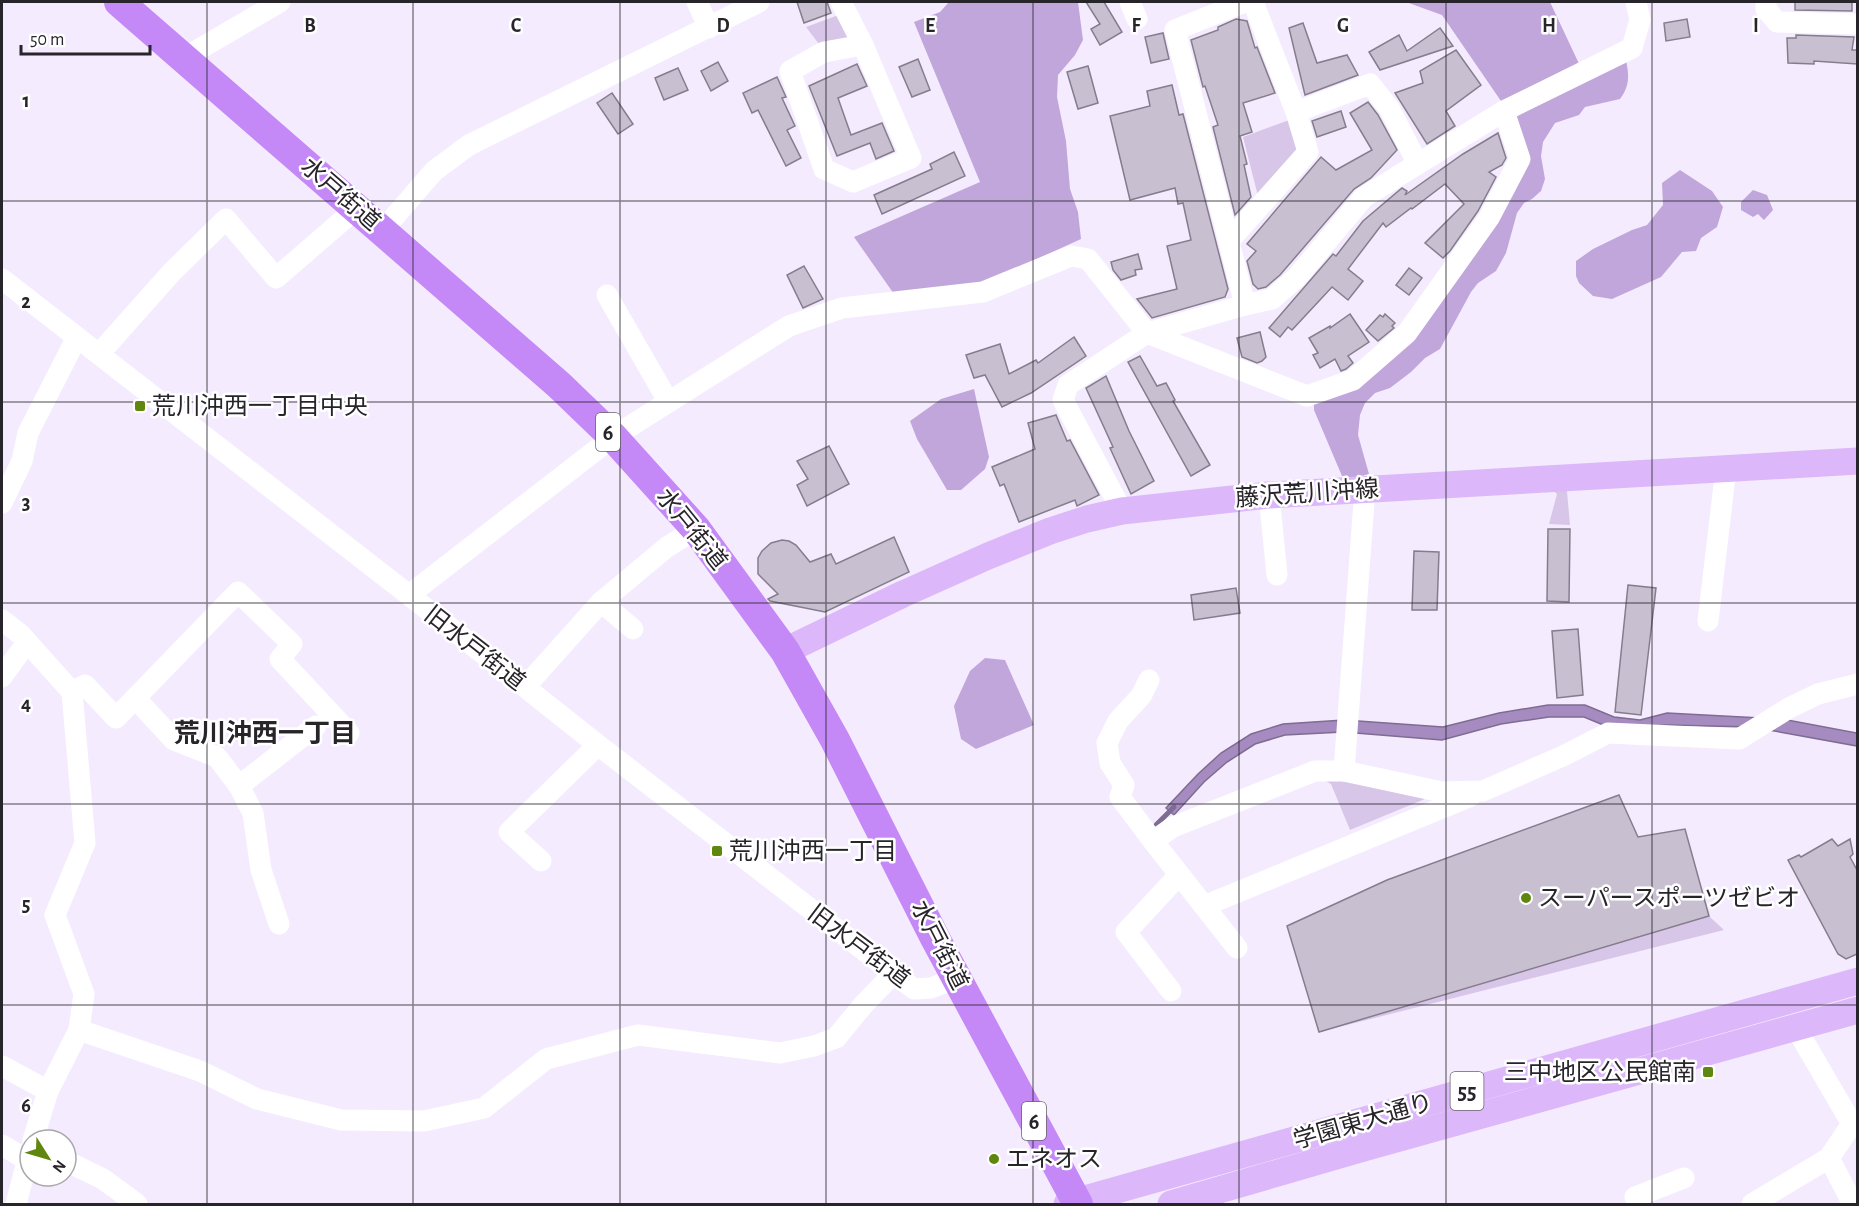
<svg xmlns="http://www.w3.org/2000/svg" width="1859" height="1206" font-family="'Alegreya Sans','Noto Sans JP',sans-serif">
<style>
.green{fill:#d8c6e9}
.forest{fill:#c1a6db}
.water{fill:#a58bbf;stroke:#7f6c92;stroke-width:1.5}
.lines{fill:none;stroke-linecap:round;stroke-linejoin:round}
.stream{stroke:#7f6c92;stroke-width:5}
.building{fill:#c8bfd1;stroke:#857d8d;stroke-width:1.5}
.minor{stroke:#fff;stroke-width:21}
.major{stroke:#dcb8fa;stroke-width:27}
.highway{stroke:#c488f7;stroke-width:30}
.grid{fill:none;stroke:#27242a;stroke-width:1.5;stroke-opacity:0.55}
.poi-dot{fill:#5f860e;stroke:#fff;stroke-width:2}
.labels{text-anchor:middle;stroke-width:5;stroke-linejoin:round;paint-order:stroke}
.shield{fill:#fff;stroke:#68666a;stroke-width:1.5}
.shield-label{font-size:22px;font-weight:bold;fill:#27242a}
.street-label{font-size:24px;fill:#27242a;stroke:#fff}
.poi-label{font-size:24px;fill:#27242a;stroke:#fff;text-anchor:start}
.neighbourhood-label{font-size:26px;font-weight:bold;fill:#27242a;stroke:#fff}
.grid-label{font-size:20px;text-anchor:middle;font-weight:bold;fill:#27242a;stroke:#fff;stroke-width:5;stroke-linejoin:round;paint-order:stroke}
</style>
<rect width="100%" height="100%" fill="#f5ebfe"/>
<!-- green -->
<g class="green">
<polygon points="844,13 858,42 822,48 806,27"/>
<polygon points="1292,119 1301,151 1259,200 1243,137"/>
<polygon points="1566,480 1570,525 1549,524 1557,494 1545,484"/>
<polygon points="1317,776 1437,794 1350,830 1331,784"/>
<polygon points="1709,916 1724,930 1319,1032"/>
</g>
<!-- forest -->
<g class="forest">
<polygon points="949,2 1078,2 1083,40 1075,55 1058,75 1057,97 1066,141 1070,189 1078,212 1081,239 980,285 894,294 854,237 980,182 914,22 940,12"/>
<polygon points="1406,2 1550,2 1581,68 1503,104 1442,15"/>
<path d="M1626,60C1629,75 1630,86 1620,99L1585,107L1579,115L1555,123L1543,142L1541,156L1545,179L1541,191L1532,199L1524,203L1517,213L1506,253L1496,271L1478,283L1471,292L1440,349L1425,358L1411,372L1390,388L1375,393L1365,403L1360,415L1358,435L1369,474L1350,479L1342,476L1314,410V400L1372,371L1525,161L1508,114Z"/>
<polygon points="1680,170 1712,191 1723,207 1717,227 1701,238 1696,251 1682,252 1661,277 1612,299 1593,296 1579,283 1576,276 1576,261 1593,249 1632,230 1647,225 1663,205 1662,183"/>
<polygon points="1753,190 1767,195 1773,210 1764,220 1758,214 1753,217 1741,210 1741,202"/>
<polygon points="974,389 989,457 985,469 961,490 947,490 917,439 910,421 941,399"/>
<polygon points="985,658 1005,660 1034,725 976,749 961,739 954,706 970,671"/>
</g>
<!-- water -->
<polygon class="water" points="1548,705 1585,705 1614,717 1640,720 1667,713 1782,719 1857,733 1857,746 1752,727 1666,725 1613,729 1584,717 1549,717 1501,724 1442,740 1343,732 1285,735 1255,744 1227,762 1204,782 1174,815 1166,808 1198,774 1221,753 1251,734 1283,724 1344,720 1443,727 1499,713"/>
<g class="lines">
<!-- stream -->
<polyline class="stream" points="1156,825 1174,807"/>
</g>
<!-- building -->
<g class="building">
<polygon points="797,2 827,2 831,13 804,23"/>
<polygon points="1086,2 1104,2 1122,32 1100,45 1091,29 1100,24"/>
<polygon points="1795,2 1852,2 1852,11 1795,10"/>
<polygon points="1236,19 1247,21 1255,48 1257,47 1275,93 1243,103 1252,132 1240,136 1247,164 1244,165 1251,197 1235,215 1213,127 1218,125 1205,86 1203,87 1202,83 1191,40 1218,30 1218,27"/>
<polygon points="1687,19 1690,37 1666,41 1664,23"/>
<polygon points="1303,23 1317,63 1347,55 1358,75 1305,95 1289,28"/>
<polygon points="1440,28 1453,46 1380,70 1369,52 1399,35 1407,51"/>
<polygon points="1163,33 1169,59 1151,63 1145,37"/>
<polygon points="1796,35 1854,37 1852,50 1857,50 1857,64 1814,61 1814,64 1788,63 1787,38 1796,38"/>
<polygon points="1456,50 1481,85 1446,111 1455,126 1427,144 1395,93 1423,83 1420,71"/>
<polygon points="918,59 930,90 912,97 899,67"/>
<polygon points="718,62 728,81 711,91 701,71"/>
<polygon points="857,64 867,86 838,98 851,135 882,123 894,151 876,159 870,143 837,156 809,86"/>
<polygon points="1088,66 1098,103 1078,109 1067,72"/>
<polygon points="678,68 688,90 664,100 655,78"/>
<polygon points="777,77 786,97 782,98 795,126 787,130 801,158 786,166 758,110 752,113 743,93"/>
<polygon points="1172,85 1179,115 1183,114 1228,289 1225,297 1152,318 1137,299 1177,289 1167,246 1191,240 1183,203 1178,204 1175,188 1130,200 1110,116 1150,106 1147,91"/>
<polygon points="612,93 633,124 618,134 597,103"/>
<polygon points="1368,102 1378,115 1397,150 1371,178 1354,189 1280,275 1266,287 1258,289 1253,284 1247,261 1256,251 1247,244 1321,157 1336,170 1372,150 1350,113"/>
<polygon points="1341,111 1346,127 1317,137 1312,121"/>
<polygon points="1498,133 1506,158 1502,165 1489,172 1496,177 1478,211 1450,251 1443,258 1425,243 1464,204 1445,184 1412,209 1411,208 1386,227 1383,223 1348,269 1363,281 1348,300 1332,287 1292,330 1288,327 1280,337 1269,328 1333,254 1336,256 1363,221 1402,188 1407,191 1405,195 1463,154"/>
<polygon points="954,152 965,176 882,214 874,195 932,169 930,164"/>
<polygon points="1138,254 1142,269 1135,270 1136,275 1121,280 1113,270 1111,262"/>
<polygon points="804,266 823,299 803,308 787,275"/>
<polygon points="1409,268 1422,278 1409,295 1396,285"/>
<polygon points="1350,314 1369,342 1348,356 1353,363 1346,369 1341,371 1335,359 1320,368 1313,355 1318,353 1309,338 1330,326 1330,328"/>
<polygon points="1385,314 1395,323 1392,326 1394,328 1378,341 1366,330 1380,315 1383,317"/>
<polygon points="1260,332 1266,357 1262,361 1257,363 1242,357 1237,338"/>
<polygon points="1074,337 1086,356 1031,393 1002,407 985,375 974,378 966,355 1000,344 1009,374 1036,360 1038,363"/>
<polygon points="1140,356 1157,386 1166,383 1175,400 1173,401 1210,465 1191,476 1128,362"/>
<polygon points="1106,376 1129,431 1154,481 1131,494 1110,448 1113,447 1086,388"/>
<polygon points="1056,415 1067,441 1070,440 1099,495 1077,506 1075,500 1019,522 1004,484 1000,486 992,467 1035,449 1028,423"/>
<polygon points="829,446 849,484 807,506 797,485 808,479 797,461"/>
<polygon points="1548,529 1570,529 1569,602 1547,601"/>
<polygon points="894,537 909,572 825,612 770,601 768,599 778,594 758,574 758,558 762,551 771,543 782,540 789,541 796,545 810,562 831,554 836,564"/>
<polygon points="1414,551 1439,552 1437,610 1412,610"/>
<polygon points="1628,585 1656,588 1641,715 1615,712"/>
<polygon points="1236,588 1240,613 1194,620 1191,595"/>
<polygon points="1578,629 1583,695 1557,698 1552,631"/>
<polygon points="1619,795 1638,837 1685,829 1709,916 1319,1032 1287,926 1387,880"/>
<polygon points="1832,839 1838,846 1850,839 1853,854 1850,857 1857,870 1857,954 1846,959 1838,954 1788,860 1799,855 1801,857"/>
</g>
<g class="lines">
<!-- minor -->
<g class="minor">
<polyline points="697,2 709,28"/>
<polyline points="841,2 863,45 911,158 853,182 824,169 790,71 824,52 863,45"/>
<polyline points="1130,2 1137,19"/>
<polyline points="1253,2 1296,112 1370,84 1389,108 1418,164"/>
<polyline points="1766,2 1766,9 1777,22 1858,24"/>
<polyline points="184,58 280,2"/>
<polyline points="383,230 434,171 469,145 759,2"/>
<polyline points="1229,241 1308,152 1296,112"/>
<polyline points="2,279 409,595 598,745 914,989 931,988 957,978"/>
<polyline points="607,295 668,401"/>
<polyline points="1245,305 1175,30 1245,2"/>
<polyline points="99,354 171,273 226,219 276,278 357,208"/>
<polyline points="1269,495 1277,575"/>
<polyline points="2,503 22,461 28,433 77,337"/>
<polyline points="1122,511 1063,400 1068,385 1147,333 1307,396 1353,380 1407,333 1489,218 1520,159 1504,111"/>
<polyline points="409,595 613,437 789,326 842,308 983,292 1071,256 1088,259 1147,333 1245,305 1272,299 1297,277 1364,197 1504,111 1632,48 1640,20 1636,2"/>
<polyline points="601,602 633,629"/>
<polyline points="2,620 20,634 72,692 85,843 55,915 84,994 79,1030 48,1091 33,1140"/>
<polyline points="1708,621 1726,468"/>
<polyline points="2,677 27,642"/>
<polyline points="1149,680 1141,696 1118,721 1107,743 1110,763 1124,785 1120,797 1153,841"/>
<polyline points="525,687 601,602 667,547 696,529"/>
<polyline points="72,692 85,685 116,718 238,592 292,644 280,659 349,733"/>
<polyline points="135,698 174,740 217,757 239,786 253,813 261,870 279,924"/>
<polyline points="1344,771 1365,489"/>
<polyline points="239,786 316,726"/>
<polyline points="541,861 509,832 598,745"/>
<polyline points="1204,906 1471,796"/>
<polyline points="1237,948 1153,841 1173,827 1315,771 1344,771 1442,792 1483,791 1563,756 1608,733 1739,739 1789,708 1818,694 1858,684"/>
<polyline points="1171,991 1126,932 1179,875"/>
<polyline points="1796,1028 1852,1124 1829,1158 1853,1204"/>
<polyline points="79,1030 200,1071 257,1099 341,1120 424,1121 484,1108 546,1059 638,1035 780,1053 814,1046 836,1038 864,1004 894,973"/>
<polyline points="2,1066 48,1091"/>
<polyline points="2,1145 27,1160"/>
<polyline points="66,1161 103,1179 137,1204"/>
<polyline points="16,1204 30,1150"/>
<polyline points="1639,1204 1635,1197 1684,1178"/>
<polyline points="1752,1204 1829,1158"/>
</g>
<!-- major -->
<g class="major">
<polyline points="785,651 903,594 988,556 1050,531 1087,519 1122,511 1269,495 1858,461"/>
<polyline points="1067,1204 1858,981"/>
<polyline points="1171,1204 1360,1149 1858,1010"/>
</g>
<!-- highway -->
<polyline class="highway" points="119,2 559,385 613,437 696,529 785,651 835,740 935,938 1078,1204"/>
</g>
<!-- grid -->
<path class="grid" d="M207,2V1204M413,2V1204M620,2V1204M826,2V1204M1033,2V1204M1239,2V1204M1446,2V1204M1652,2V1204M2,201H1858M2,402H1858M2,603H1858M2,804H1858M2,1005H1858"/>
<!-- markers -->
<g class="poi-dot">
<rect x="134" y="400" width="12" height="12" rx="3"/>
<rect x="711" y="845" width="12" height="12" rx="3"/>
<circle cx="1526" cy="898" r="6"/>
<rect x="1702" y="1066" width="12" height="12" rx="3"/>
<circle cx="994" cy="1159" r="6"/>
</g>
<g class="labels">
<!-- shield labels -->
<g class="shield">
<rect x="596" y="413" width="24" height="38" rx="4.5"/>
<rect x="1450.5" y="1072" width="33" height="38" rx="4.5"/>
<rect x="1022" y="1102" width="24" height="38" rx="4.5"/>
</g>
<g class="shield-label">
<text x="608" y="440">6</text>
<text x="1467" y="1099">55</text>
<text x="1034" y="1129">6</text>
</g>
<!-- street labels -->
<g class="street-label">
<text transform="translate(341 194) rotate(41)" y="8">水戸街道</text>
<text transform="translate(1307 493) rotate(-4)" y="8">藤沢荒川沖線</text>
<text transform="translate(692 529) rotate(51)" y="8">水戸街道</text>
<text transform="translate(475 648) rotate(38)" y="8">旧水戸街道</text>
<text transform="translate(940 945) rotate(63)" y="8">水戸街道</text>
<text transform="translate(859 946) rotate(37)" y="8">旧水戸街道</text>
<text transform="translate(1363 1121) rotate(-16)" y="8">学園東大通り</text>
</g>
<!-- poi labels -->
<g class="poi-label">
<text x="152" y="414">荒川沖西一丁目中央</text>
<text x="729" y="859">荒川沖西一丁目</text>
<text x="1538" y="906">スーパースポーツゼビオ</text>
<text x="1696" y="1080" text-anchor="end">三中地区公民館南</text>
<text x="1006" y="1167">エネオス</text>
</g>
<!-- neighbourhood labels -->
<g class="neighbourhood-label">
<text x="265" y="742">荒川沖西一丁目</text>
</g>
</g>
<g class="grid-label">
<text x="310" y="32">B</text>
<text x="516" y="32">C</text>
<text x="723" y="32">D</text>
<text x="930" y="32">E</text>
<text x="1136" y="32">F</text>
<text x="1343" y="32">G</text>
<text x="1549" y="32">H</text>
<text x="1756" y="32">I</text>
<text x="26" y="107">1</text>
<text x="26" y="308">2</text>
<text x="26" y="509">3</text>
<text x="26" y="710">4</text>
<text x="26" y="911">5</text>
<text x="26" y="1112">6</text>
</g>
<!-- border -->
<rect width="1859" height="1206" fill="none" stroke="#27242a" stroke-width="6"/>
<!-- north arrow -->
<g transform="translate(48 1158) rotate(127)"><circle r="28" fill="#ffffff" stroke="#a9a7aa" stroke-width="1.5"/>
<path d="M0-4.5L10 22L0 15L-10 22Z" fill="#5f860e"/>
<text y="-9" font-size="16" font-weight="bold" text-anchor="middle" fill="#27242a">N</text>
</g>
<!-- scale -->
<path d="M21 45v9h129v-9" fill="none" stroke="#27242a" stroke-width="3"/>
<text x="30" y="45" font-size="18" fill="#27242a" stroke="#ffffff" stroke-width="4.5" paint-order="stroke">50 m</text>
</svg>
